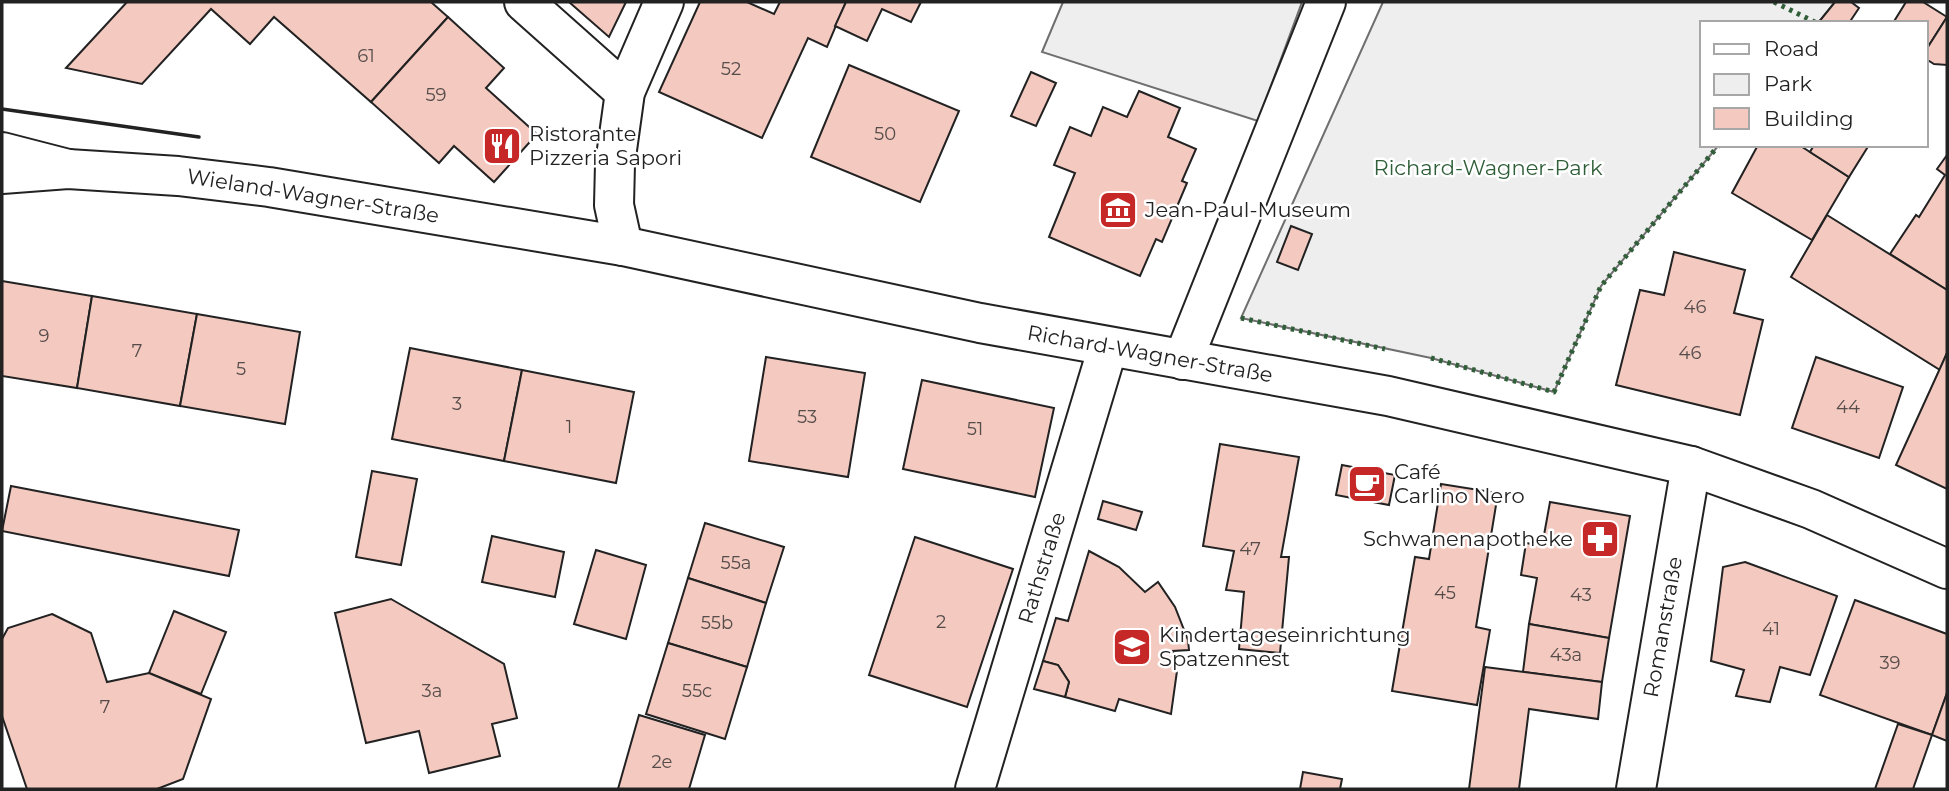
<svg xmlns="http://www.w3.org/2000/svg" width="1949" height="791" font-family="Montserrat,sans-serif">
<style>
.green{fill:#eee;stroke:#6f6f6f;stroke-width:2}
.building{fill:#f3c9c0;stroke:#222;stroke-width:2}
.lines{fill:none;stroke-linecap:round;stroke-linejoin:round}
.minor-casing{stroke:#222;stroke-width:42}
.primary-casing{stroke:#222;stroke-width:42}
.minor{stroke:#fff;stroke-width:38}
.primary{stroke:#fff;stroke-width:38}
.hedge{stroke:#2f5e38;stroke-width:5;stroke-dasharray:3.5 5;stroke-linecap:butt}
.wall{stroke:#222;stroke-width:3.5}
.labels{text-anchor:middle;stroke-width:5;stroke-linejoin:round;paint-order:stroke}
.number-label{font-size:18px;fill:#564c4a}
.poi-label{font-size:21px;fill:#222;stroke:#fff;text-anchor:start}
.park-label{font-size:21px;fill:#2f5e38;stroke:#fff}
.street-label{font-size:21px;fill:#222;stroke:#fff}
</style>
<rect width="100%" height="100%" fill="#fff"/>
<!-- green -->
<g class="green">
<polygon points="1063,2 1302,2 1258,121 1042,52"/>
<polygon points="1383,2 1835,2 1818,23 1702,23 1702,145 1719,145 1601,286 1554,392 1431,358 1241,318"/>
</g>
<!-- building -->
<g class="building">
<polygon points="127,2 431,2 448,17 371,102 274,17 250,44 211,9 142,84 66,68"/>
<polygon points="569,2 626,2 609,37"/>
<polygon points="700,2 747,2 774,14 780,2 846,2 827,47 808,38 762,138 659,92"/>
<polygon points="846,2 921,2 911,22 882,9 867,41 835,26"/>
<polygon points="1835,2 1851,2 1859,8 1849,23 1818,23"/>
<polygon points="1906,2 1923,2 1947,17 1926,50 1926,23 1893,23"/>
<polygon points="448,17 504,68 486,88 537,134 494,182 454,146 439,163 371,102"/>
<polygon points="1947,17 1947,65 1934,64 1926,59 1926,50"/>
<polygon points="849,65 959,111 920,202 811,157"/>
<polygon points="1031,72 1056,83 1036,126 1011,116"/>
<polygon points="1139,91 1180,108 1168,137 1196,149 1182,181 1187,183 1162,242 1156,239 1140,276 1049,237 1075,173 1054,165 1070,127 1091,136 1103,107 1127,117"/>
<polygon points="1758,145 1799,145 1849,177 1812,240 1732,193"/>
<polygon points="1814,145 1869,145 1849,177 1810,152"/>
<polygon points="1947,155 1947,290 1890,254 1916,215 1919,217 1945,175 1937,169"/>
<polygon points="1827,215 1947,290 1947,353 1940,370 1791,277"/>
<polygon points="1291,226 1312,234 1298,270 1277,262"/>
<polygon points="1674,252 1745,270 1734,313 1763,320 1740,415 1616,385 1640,290 1664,295"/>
<polygon points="2,281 92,296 77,388 2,376"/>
<polygon points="92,296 197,314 180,406 77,388"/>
<polygon points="197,314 300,332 285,424 180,406"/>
<polygon points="410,348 522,370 504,461 392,439"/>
<polygon points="1947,353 1947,489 1896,465"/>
<polygon points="766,357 865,373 848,477 749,461"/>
<polygon points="1816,357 1903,387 1879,458 1792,428"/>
<polygon points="522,370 634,392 616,483 504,461"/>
<polygon points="922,380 1054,408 1035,497 903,469"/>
<polygon points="1220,444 1299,457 1281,557 1289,557 1280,653 1239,649 1244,592 1226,590 1234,551 1203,546"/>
<polygon points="1342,465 1395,475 1389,505 1336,495"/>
<polygon points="372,471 417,479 401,565 356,557"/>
<polygon points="1441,484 1498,493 1476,627 1490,630 1477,705 1392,691 1415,557 1429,559"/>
<polygon points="11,486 239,530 229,576 2,531"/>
<polygon points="1103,501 1142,512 1136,530 1098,519"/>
<polygon points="1550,502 1630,516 1609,638 1529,624 1537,578 1521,575 1526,543 1542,546"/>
<polygon points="705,523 784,547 766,603 688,578"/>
<polygon points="492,536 564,552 555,597 482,582"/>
<polygon points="915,537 1013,569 967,707 869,675"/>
<polygon points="596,550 646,565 626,639 574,624"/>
<polygon points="1089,551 1119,567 1145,592 1158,582 1175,607 1188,640 1189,650 1173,651 1177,671 1171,714 1119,699 1115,711 1065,697 1069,682 1058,665 1043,661 1056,618 1068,621"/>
<polygon points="1745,562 1837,596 1810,675 1780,667 1770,702 1736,696 1744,670 1711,661 1723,567"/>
<polygon points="688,578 766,603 747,667 668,643"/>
<polygon points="391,599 504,664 517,718 492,724 500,756 429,773 419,731 366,743 335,613"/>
<polygon points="1855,600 1947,634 1947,693 1932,735 1820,695"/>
<polygon points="174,611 226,632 201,694 149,673"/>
<polygon points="52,614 91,633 107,682 149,673 211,699 183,779 157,789 27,789 2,716 2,639 8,628"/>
<polygon points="1529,624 1609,638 1602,682 1523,672"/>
<polygon points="668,643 747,667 725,739 646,714"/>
<polygon points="1043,661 1058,665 1069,682 1065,697 1034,689"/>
<polygon points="1485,667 1602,682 1598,719 1529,709 1519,789 1469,789"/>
<polygon points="1947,693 1947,741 1932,735"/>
<polygon points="639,715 705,735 689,789 618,789"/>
<polygon points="1898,724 1932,735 1913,789 1875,789"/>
<polygon points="1303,772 1342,779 1340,789 1300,789"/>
</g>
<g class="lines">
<!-- minor casing -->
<g class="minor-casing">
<g id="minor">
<polyline points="524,2 625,92"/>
<polyline points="2,174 68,169 178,176 269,187 623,246 980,323 1388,396 1691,466 1811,509 1947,569"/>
<polyline points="623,246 614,205 615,164 625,92 664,2"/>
<polyline points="1183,360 1326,2"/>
<polyline points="975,789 1108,347"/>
<polyline points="1636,789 1691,466"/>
</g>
</g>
<!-- primary casing -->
<g class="primary-casing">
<polyline id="primary" points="2,152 68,169"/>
</g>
<!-- minor -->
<use href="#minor" class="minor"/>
<!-- primary -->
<use href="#primary" class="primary"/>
<!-- hedge -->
<g class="hedge">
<polyline points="1774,2 1817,23"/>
<polyline points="1241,318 1385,349"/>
<polyline points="1431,358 1554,392 1601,286 1719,145"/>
</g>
<!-- wall -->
<polyline class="wall" points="2,109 199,137"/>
</g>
<!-- icons -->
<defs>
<g id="restaurant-square" transform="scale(2.0125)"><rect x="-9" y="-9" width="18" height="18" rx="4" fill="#c62828" stroke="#fff"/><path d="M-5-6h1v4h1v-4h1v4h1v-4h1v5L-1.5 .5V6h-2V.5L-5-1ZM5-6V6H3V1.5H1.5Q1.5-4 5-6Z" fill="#fff"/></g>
<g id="museum-square" transform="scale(2.0125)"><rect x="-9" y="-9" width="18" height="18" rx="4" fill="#c62828" stroke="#fff"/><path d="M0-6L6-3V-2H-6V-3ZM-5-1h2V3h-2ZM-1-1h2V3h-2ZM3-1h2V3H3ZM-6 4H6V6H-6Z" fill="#fff"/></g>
<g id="cafe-square" transform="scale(2.0125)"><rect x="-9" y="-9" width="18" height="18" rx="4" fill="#c62828" stroke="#fff"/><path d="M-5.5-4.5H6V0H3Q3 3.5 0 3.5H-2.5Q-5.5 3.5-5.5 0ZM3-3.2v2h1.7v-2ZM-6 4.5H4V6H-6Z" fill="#fff"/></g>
<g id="pharmacy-square" transform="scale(2.0125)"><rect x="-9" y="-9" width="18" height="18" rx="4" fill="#c62828" stroke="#fff"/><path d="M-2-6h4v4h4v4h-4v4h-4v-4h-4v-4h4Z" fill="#fff"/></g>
<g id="school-square" transform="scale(2.0125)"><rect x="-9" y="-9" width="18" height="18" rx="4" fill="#c62828" stroke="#fff"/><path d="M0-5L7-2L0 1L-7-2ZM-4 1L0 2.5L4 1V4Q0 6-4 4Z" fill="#fff"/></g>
</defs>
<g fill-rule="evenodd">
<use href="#restaurant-square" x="502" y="146"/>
<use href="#museum-square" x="1118" y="210"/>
<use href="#cafe-square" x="1367" y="484"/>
<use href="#pharmacy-square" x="1600" y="539"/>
<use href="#school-square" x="1132" y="647"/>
</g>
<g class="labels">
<!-- number labels -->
<g class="number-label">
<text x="366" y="62">61</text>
<text x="731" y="75">52</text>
<text x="436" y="101">59</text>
<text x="885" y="140">50</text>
<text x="1695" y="313">46</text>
<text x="44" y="342">9</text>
<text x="137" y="357">7</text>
<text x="1690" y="359">46</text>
<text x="241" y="375">5</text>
<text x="457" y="410">3</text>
<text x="1848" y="413">44</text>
<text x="807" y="423">53</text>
<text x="569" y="433">1</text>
<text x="975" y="435">51</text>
<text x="1250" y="555">47</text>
<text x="736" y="569">55a</text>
<text x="1445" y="599">45</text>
<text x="1581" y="601">43</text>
<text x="941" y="628">2</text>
<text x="717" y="629">55b</text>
<text x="1771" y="635">41</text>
<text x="1566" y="661">43a</text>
<text x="1890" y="669">39</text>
<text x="432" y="697">3a</text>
<text x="697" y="697">55c</text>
<text x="105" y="713">7</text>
<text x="662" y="768">2e</text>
</g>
<!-- poi labels -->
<g class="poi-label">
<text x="529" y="141">Ristorante<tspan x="529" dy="24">Pizzeria Sapori</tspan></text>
<text x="1145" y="217">Jean-Paul-Museum</text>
<text x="1394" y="479">Café<tspan x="1394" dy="24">Carlino Nero</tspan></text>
<text x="1573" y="546" text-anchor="end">Schwanenapotheke</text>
<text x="1159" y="642">Kindertageseinrichtung<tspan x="1159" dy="24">Spatzennest</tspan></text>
</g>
<!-- park labels -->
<g class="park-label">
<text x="1488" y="175">Richard-Wagner-Park</text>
</g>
<!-- street labels -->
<g class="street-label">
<text transform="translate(313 196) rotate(9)" y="7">Wieland-Wagner-Straße</text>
<text transform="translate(1150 354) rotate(10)" y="7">Richard-Wagner-Straße</text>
<text transform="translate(1042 568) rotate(-73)" y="7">Rathstraße</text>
<text transform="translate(1663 627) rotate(-80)" y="7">Romanstraße</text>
</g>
</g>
<!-- border -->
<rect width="1949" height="791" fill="none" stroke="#222222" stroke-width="7"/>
<!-- legend -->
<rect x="1700" y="21" width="228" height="126" fill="#ffffff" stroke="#a7a7a7" stroke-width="2"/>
<rect x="1714" y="44" width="35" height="10" fill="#ffffff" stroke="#a7a7a7" stroke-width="2"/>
<text x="1764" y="56" font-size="21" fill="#222222">Road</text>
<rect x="1714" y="74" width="35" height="21" fill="#eeeeee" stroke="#a7a7a7" stroke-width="2"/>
<text x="1764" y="91" font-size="21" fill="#222222">Park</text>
<rect x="1714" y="108" width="35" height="21" fill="#f3c9c0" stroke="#a7a7a7" stroke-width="2"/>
<text x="1764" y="126" font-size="21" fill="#222222">Building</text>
</svg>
